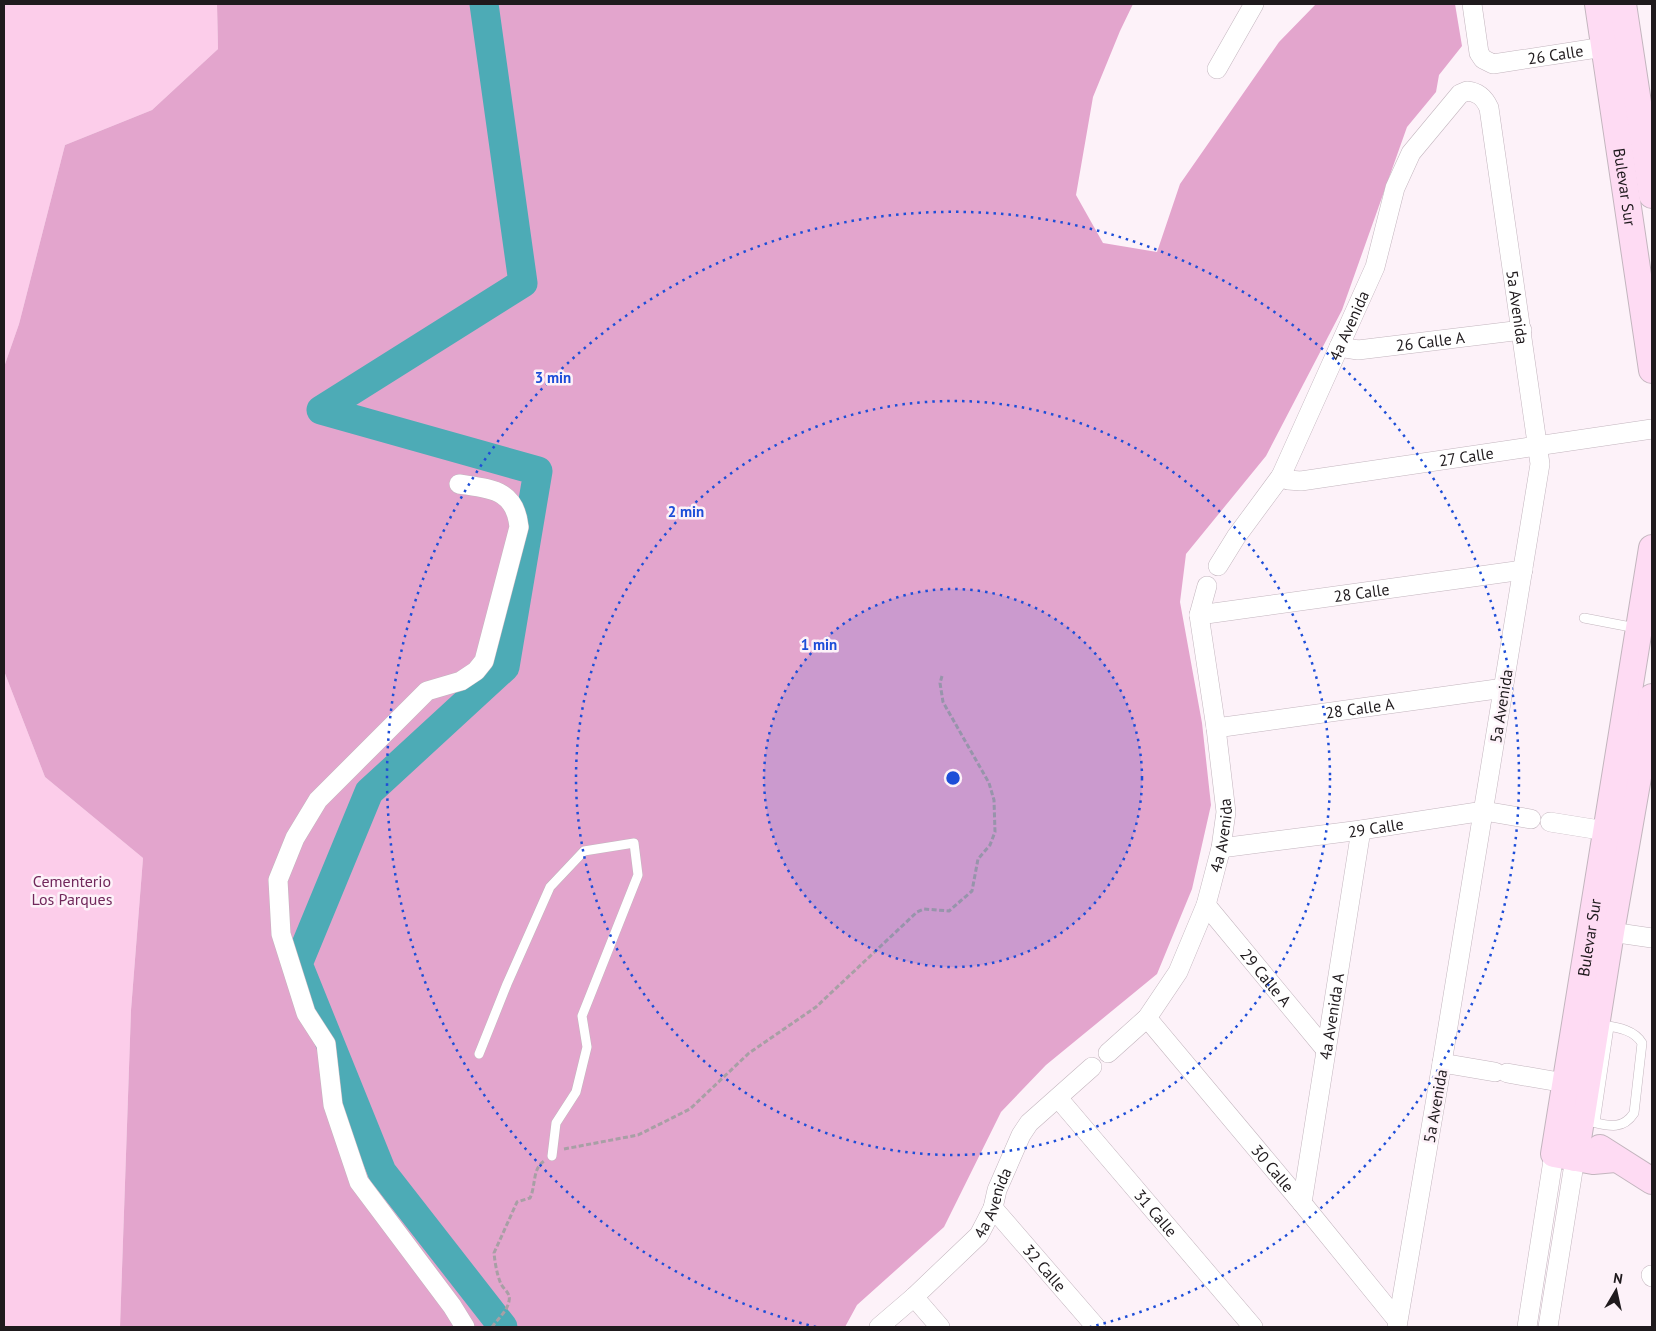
<svg xmlns="http://www.w3.org/2000/svg" width="1656" height="1331" font-family="'PT Sans',sans-serif">
<style>
.green{fill:#fccdea}
.forest{fill:#e3a5cd}
.lines{fill:none;stroke-linecap:round;stroke-linejoin:round}
.river{stroke:#4dabb6;stroke-width:29}
.service-casing{stroke:#c3b5be;stroke-width:10}
.minor-casing{stroke:#c3b5be;stroke-width:20}
.secondary-casing{stroke:#c3b5be;stroke-width:28}
.path{stroke:#a89fa5;stroke-width:3;stroke-dasharray:5 2.5;stroke-linecap:butt}
.service{stroke:#fff;stroke-width:9}
.minor{stroke:#fff;stroke-width:19}
.secondary{stroke:#fedbf3;stroke-width:26}
.ring{fill:none;stroke:#1d4ed8;stroke-width:2.5;stroke-dasharray:2.5 5}
.labels{text-anchor:middle;stroke-width:5;stroke-linejoin:round;paint-order:stroke}
.street-label{font-size:16px;fill:#1f1a1d;stroke:#fdf2f9}
.park-label{font-size:16px;fill:#70285b;stroke:#fdf2f9}
.centre{fill:#1d4ed8;stroke:#fdf2f9;stroke-width:2.5}
.ring-label{font-size:15px;text-anchor:middle;font-weight:bold;fill:#1d4ed8;stroke:#fdf2f9;stroke-width:5;stroke-linejoin:round;paint-order:stroke}
</style>
<rect width="100%" height="100%" fill="#fdf2f9"/>
<!-- green -->
<g class="green">
<polygon points="4,4 217,4 218,49 152,110 65,145 19,324 4,367"/>
<polygon points="4,671 45,777 143,858 131,1010 120,1327 4,1327"/>
</g>
<!-- forest -->
<polygon class="forest" points="217,4 1133,4 1120,31 1093,97 1076,195 1103,243 1157,252 1180,184 1279,42 1316,4 1455,4 1462,46 1439,75 1436,92 1407,127 1342,310 1266,456 1186,554 1180,602 1202,723 1211,805 1192,889 1157,974 1046,1065 1001,1112 944,1227 857,1305 845,1327 120,1327 131,1010 143,858 45,777 4,671 4,367 19,324 65,145 152,110 218,49"/>
<g class="lines">
<!-- river -->
<polyline class="river" points="484,4 523,283 321,410 538,471 505,667 369,792 298,964 382,1172 503,1327"/>
<!-- service casing -->
<g class="service-casing">
<g id="service">
<polyline points="1584,618 1636,628"/>
<polyline points="479,1054 507,984 550,887 584,851 634,843 638,875 582,1016 587,1047 576,1092 556,1123 552,1156"/>
<path d="M1583,1120C1604,1124 1621,1133 1634,1113L1642,1043C1633,1028 1613,1027 1597,1024"/>
<polyline points="1595,1122 1609,1027"/>
</g>
</g>
<!-- minor casing -->
<g class="minor-casing">
<g id="minor">
<path id="s1" d="M1472,4L1479,53L1483,59L1493,64L1604,47L1616,43"/>
<polyline points="1217,69 1254,4"/>
<path id="s2" d="M1339,347L1358,350L1522,330"/>
<path id="s3" d="M1281,476L1288,480L1301,481L1652,429"/>
<path d="M459,484C491,489 515,489 519,527L484,661L476,671L461,681L427,691L318,800L295,838L278,880L281,934L306,1013L326,1044L333,1105L359,1182L452,1306L465,1327"/>
<path id="s4" d="M1218,566L1236,537L1281,476L1375,267L1395,188L1411,153L1460,94L1467,91C1478,92 1484,97 1489,108L1540,464L1442,1063L1397,1327"/>
<path id="s5" d="M1199,615L1523,570"/>
<path id="s6" d="M1216,728L1504,688"/>
<polyline points="1550,822 1606,831"/>
<path id="s7" d="M1221,848L1361,830L1484,811L1531,819"/>
<path id="s8" d="M1206,905L1326,1050"/>
<polyline points="1611,932 1652,938"/>
<path id="s9" d="M1147,1018L1302,1203L1397,1320"/>
<path id="s10" d="M1108,1053L1147,1018L1178,972L1206,905L1221,848L1226,812L1216,728L1199,615L1207,586"/>
<polyline points="1442,1063 1495,1072"/>
<polyline points="1507,1073 1565,1083"/>
<path id="s11" d="M1058,1098L1253,1327"/>
<path id="s12" d="M1302,1203L1361,830"/>
<path id="s13" d="M993,1208L1096,1327"/>
<polyline points="1651,1275 1652,1277"/>
<polyline points="914,1297 940,1327"/>
<path id="s14" d="M879,1327L914,1297L979,1235L993,1208L997,1190L1021,1135L1029,1123L1092,1067"/>
<polyline points="1527,1327 1554,1154"/>
<polyline points="1548,1327 1575,1158"/>
</g>
</g>
<!-- secondary casing -->
<g class="secondary-casing">
<g id="secondary">
<path id="s15" d="M1598,4L1652,370"/>
<polyline points="1623,4 1652,195"/>
<polyline points="1600,1148 1652,1181"/>
<polyline points="1575,1158 1611,932 1652,697"/>
<path id="s16" d="M1615,1159L1593,1161L1554,1154L1652,548"/>
</g>
</g>
<!-- path -->
<g class="path">
<polyline points="564,1149 638,1135 690,1109 749,1053 816,1007 917,912 924,909 949,911 972,891 978,859 990,845 995,832 994,800 989,783 943,702 940,683 942,676"/>
<path d="M492,1327C497,1320 508,1310 509,1301C511,1293 504,1290 501,1284C497,1275 495,1263 494,1253L517,1202L530,1198C536,1186 532,1169 544,1161"/>
</g>
<!-- service -->
<use href="#service" class="service"/>
<!-- minor -->
<use href="#minor" class="minor"/>
<!-- secondary -->
<use href="#secondary" class="secondary"/>
</g>
<!-- distance rings -->
<circle cx="953" cy="778" r="189" fill="#1d4ed8" fill-opacity=".12"/>
<g class="ring">
<circle cx="953" cy="778" r="189"/>
<circle cx="953" cy="778" r="377"/>
<path d="M816 1327A566 566 0 1 1 1090 1327"/>
</g>
<g class="labels">
<!-- street labels -->
<g class="street-label">
<text dy="6" stroke="none"><textPath href="#s1" startOffset="131">26 Calle</textPath></text>
<text dy="6" stroke="none"><textPath href="#s15" startOffset="185">Bulevar Sur</textPath></text>
<text dy="6" stroke="none"><textPath href="#s4" startOffset="774">5a Avenida</textPath></text>
<text dy="6" stroke="none"><textPath href="#s4" startOffset="275">4a Avenida</textPath></text>
<text dy="6" stroke="none"><textPath href="#s2" startOffset="92">26 Calle A</textPath></text>
<text dy="6" stroke="none"><textPath href="#s3" startOffset="188">27 Calle</textPath></text>
<text dy="6" stroke="none"><textPath href="#s5" startOffset="164">28 Calle</textPath></text>
<text transform="translate(1501 706) rotate(-81)" y="6">5a Avenida</text>
<text dy="6" stroke="none"><textPath href="#s6" startOffset="145">28 Calle A</textPath></text>
<text dy="6" stroke="none"><textPath href="#s7" startOffset="156">29 Calle</textPath></text>
<text dy="6" stroke="none"><textPath href="#s10" startOffset="252">4a Avenida</textPath></text>
<text dy="6" stroke="none"><textPath href="#s16" startOffset="281">Bulevar Sur</textPath></text>
<text dy="6" stroke="none"><textPath href="#s8" startOffset="94">29 Calle A</textPath></text>
<text dy="6" stroke="none"><textPath href="#s12" startOffset="189">4a Avenida A</textPath></text>
<text transform="translate(1435 1106) rotate(-80)" y="6">5a Avenida</text>
<text dy="6" stroke="none"><textPath href="#s9" startOffset="196">30 Calle</textPath></text>
<text dy="6" stroke="none"><textPath href="#s14" startOffset="171">4a Avenida</textPath></text>
<text dy="6" stroke="none"><textPath href="#s11" startOffset="151">31 Calle</textPath></text>
<text dy="6" stroke="none"><textPath href="#s13" startOffset="79">32 Calle</textPath></text>
</g>
<!-- park labels -->
<g class="park-label">
<text x="72" y="887">Cementerio<tspan x="72" dy="18">Los Parques</tspan></text>
</g>
</g>
<circle cx="953" cy="778" r="8" class="centre"/>
<g class="ring-label">
<text x="553" y="383">3 min</text>
<text x="686" y="517">2 min</text>
<text x="819" y="650">1 min</text>
</g>
<!-- border -->
<rect width="1656" height="1331" fill="none" stroke="#1f1a1d" stroke-width="10"/>
<!-- north arrow -->
<g transform="translate(1616 1291) rotate(9)" stroke="#fdf2f9" stroke-width="4" paint-order="stroke">
<path d="M0-4L9 19L0 12L-9 19Z" fill="#1f1a1d"/>
<text y="-8" font-size="14" font-weight="bold" text-anchor="middle" fill="#1f1a1d">N</text>
</g>
</svg>
